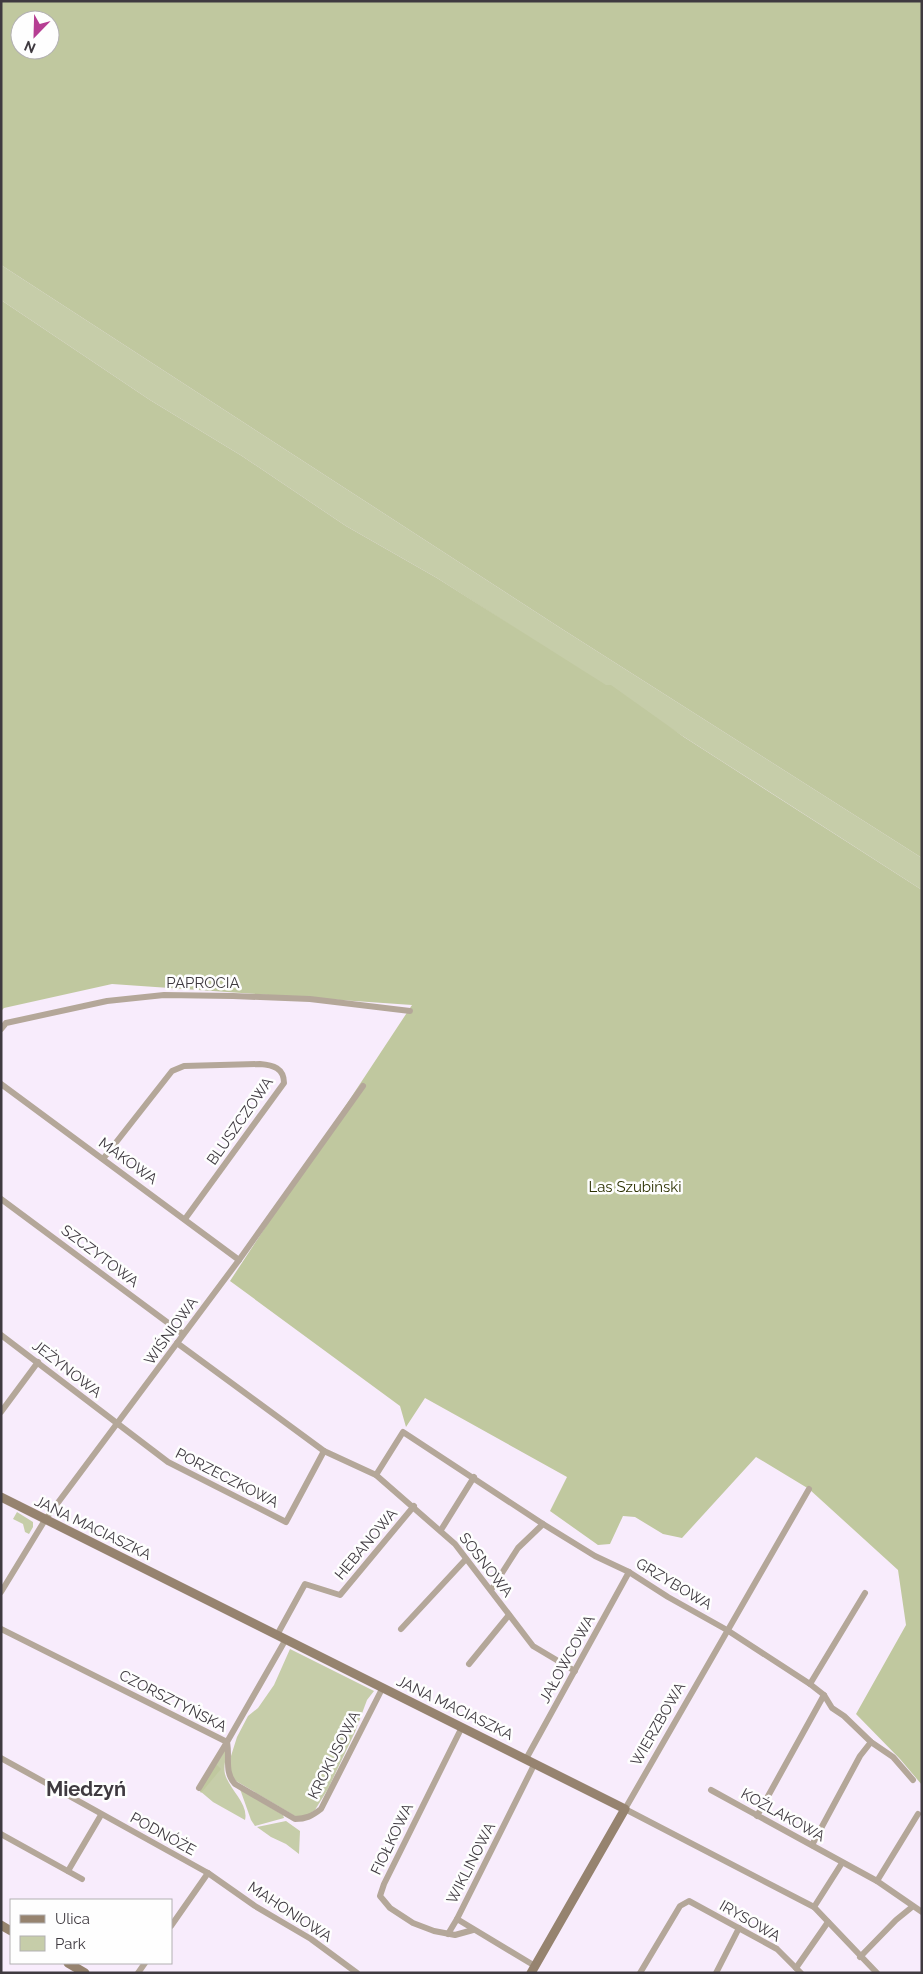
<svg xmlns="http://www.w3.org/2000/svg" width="923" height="1974" font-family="Raleway,sans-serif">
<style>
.green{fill:#c6cda9}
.forest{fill:#c0c89f;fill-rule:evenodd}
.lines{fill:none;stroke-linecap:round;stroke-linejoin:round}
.street{stroke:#b4a799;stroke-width:6}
.secondary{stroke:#96836f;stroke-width:9}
.labels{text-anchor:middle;stroke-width:5;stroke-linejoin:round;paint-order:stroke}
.street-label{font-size:15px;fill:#3f3a40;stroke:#fefefe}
.park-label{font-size:15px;fill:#2b3100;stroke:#fefefe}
.district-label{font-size:20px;font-weight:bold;fill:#3f3a40;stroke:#fefefe}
</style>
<rect width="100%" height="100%" fill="#f8ecfc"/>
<!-- green -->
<g class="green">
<polygon points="1,265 562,629 922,858 922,890 437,578 346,526 242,456 150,400 1,300"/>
<polygon points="17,1512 33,1522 33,1527 29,1534 25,1532 23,1524 13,1519"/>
<polygon points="290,1649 374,1691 367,1700 355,1732 328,1789 315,1810 305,1817 295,1816 236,1781 229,1772 231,1756 237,1737 248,1716 258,1708 274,1685"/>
<path d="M225,1750C227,1758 223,1766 225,1774C229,1789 249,1804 245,1820L213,1802L200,1791Z"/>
<polygon points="240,1789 283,1815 284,1818 255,1826 251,1820"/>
<polygon points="286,1821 300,1831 299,1854 286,1844 271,1837 257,1827"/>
</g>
<!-- forest -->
<g class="forest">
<path d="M1,1H922V858L562,629L1,265ZM20,20H50V50H20Z"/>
<polygon points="1,300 150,400 242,456 346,526 437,578 606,685 611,685 684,737 922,890 922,1785 900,1759 856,1714 906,1625 898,1570 809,1489 756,1457 682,1538 663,1534 635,1517 623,1516 610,1544 598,1545 550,1511 567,1477 425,1398 406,1427 400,1406 230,1281 412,1005 112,984 4,1008 1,1011"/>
<polygon points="215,1763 221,1769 201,1793 200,1791"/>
</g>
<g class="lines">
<!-- street -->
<g class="street">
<polyline points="1,1029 6,1023 107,1001 164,995 233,996 310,999 410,1011"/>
<polyline points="1,1084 239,1260"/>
<path d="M103,1159L172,1071L184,1066L260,1064C273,1065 284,1068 284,1083L185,1219"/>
<polyline points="1,1199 183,1334"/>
<polyline points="1,1335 168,1462 286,1522 324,1451 177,1343"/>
<polyline points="1,1412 38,1362"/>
<polyline points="324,1451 376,1475 455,1544 533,1646 575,1671"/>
<polyline points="376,1475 403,1432 543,1524 595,1556 629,1572 668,1597 727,1630 810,1684 824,1695 832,1708 844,1716 871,1742 893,1757 913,1780"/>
<polyline points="809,1489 625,1809 814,1907 877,1973"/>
<polyline points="441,1530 474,1477"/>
<polyline points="491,1590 518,1548 543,1524"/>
<polyline points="1,1592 45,1520 239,1260 363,1086"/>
<polyline points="1,1629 227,1742 286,1639"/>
<polyline points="401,1629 466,1559"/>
<polyline points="277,1635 305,1584 340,1595 414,1506"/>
<polyline points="469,1664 509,1615"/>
<polyline points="810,1684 865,1593"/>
<polyline points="462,1727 384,1884 380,1896 390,1908 413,1923 434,1931 455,1935 473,1930"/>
<polyline points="1,1758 208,1873 255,1906 311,1939 357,1973"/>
<polyline points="526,1759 629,1572"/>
<polyline points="535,1763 457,1919 535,1966"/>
<path d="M199,1788L227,1742C230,1758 224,1772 235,1784L295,1819C306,1819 312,1816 321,1809L383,1687"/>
<polyline points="711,1790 877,1881 922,1912"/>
<polyline points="757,1816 824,1695"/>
<polyline points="1,1834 82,1879"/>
<polyline points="812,1845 860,1756 871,1742"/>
<polyline points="68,1871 101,1815"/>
<polyline points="877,1881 918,1814"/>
<polyline points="814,1907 842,1863"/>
<polyline points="171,1926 208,1873"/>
<polyline points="448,1934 457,1919"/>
<polyline points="860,1957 896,1920 912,1907"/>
<polyline points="796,1968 828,1922"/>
<polyline points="138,1973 145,1963"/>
<polyline points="640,1973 680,1906 689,1901 777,1949 801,1973"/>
<polyline points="716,1973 739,1928"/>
</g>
<!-- secondary -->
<g class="secondary">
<polyline points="1,1497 625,1809 531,1973"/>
<polyline points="1,1925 11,1931"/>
<polyline points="68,1963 85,1973"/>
</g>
</g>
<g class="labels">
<!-- street labels -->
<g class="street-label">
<text x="203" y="988">PAPROCIA</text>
<text transform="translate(240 1121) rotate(-55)" y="5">BLUSZCZOWA</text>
<text transform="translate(128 1161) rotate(36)" y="5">MAKOWA</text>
<text transform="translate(100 1256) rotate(37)" y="5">SZCZYTOWA</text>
<text transform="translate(171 1331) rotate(-54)" y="5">WIŚNIOWA</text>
<text transform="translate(67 1369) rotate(38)" y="5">JEŻYNOWA</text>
<text transform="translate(227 1478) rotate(27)" y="5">PORZECZKOWA</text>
<text transform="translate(93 1528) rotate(26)" y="5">JANA MACIASZKA</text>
<text transform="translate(366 1544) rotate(-50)" y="5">HEBANOWA</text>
<text transform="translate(486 1565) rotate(52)" y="5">SOSNOWA</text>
<text transform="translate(674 1584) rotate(31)" y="5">GRZYBOWA</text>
<text transform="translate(567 1659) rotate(-61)" y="5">JAŁOWCOWA</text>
<text transform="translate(173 1701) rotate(27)" y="5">CZORSZTYŃSKA</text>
<text transform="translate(455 1708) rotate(26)" y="5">JANA MACIASZKA</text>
<text transform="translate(658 1724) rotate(-60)" y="5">WIERZBOWA</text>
<text transform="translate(334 1755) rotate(-63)" y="5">KROKUSOWA</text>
<text transform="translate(783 1815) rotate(29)" y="5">KOŹLAKOWA</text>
<text transform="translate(163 1834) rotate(29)" y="5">PODNÓŻE</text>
<text transform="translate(392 1839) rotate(-64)" y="5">FIOŁKOWA</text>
<text transform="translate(471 1863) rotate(-63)" y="5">WIKLINOWA</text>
<text transform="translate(290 1912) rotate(33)" y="5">MAHONIOWA</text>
<text transform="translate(750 1921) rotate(30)" y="5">IRYSOWA</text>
</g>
<!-- park labels -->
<g class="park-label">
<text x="635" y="1192">Las Szubiński</text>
</g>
<!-- district labels -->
<g class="district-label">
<text x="86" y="1796">Miedzyń</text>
</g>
</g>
<!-- border -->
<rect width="923" height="1974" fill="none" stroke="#3f3a40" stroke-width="5"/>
<!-- legend -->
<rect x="10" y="1899" width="162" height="65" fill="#fefefe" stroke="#b2b0b2"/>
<rect x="20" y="1915" width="25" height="8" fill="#96836f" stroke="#b2b0b2"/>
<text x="55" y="1924" font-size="15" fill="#3f3a40">Ulica</text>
<rect x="20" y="1936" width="25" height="15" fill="#c6cda9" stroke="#b2b0b2"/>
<text x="55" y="1949" font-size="15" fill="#3f3a40">Park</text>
<!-- north arrow -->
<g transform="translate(35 35) rotate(203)"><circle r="24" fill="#fefefe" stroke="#b2b0b2"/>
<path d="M0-4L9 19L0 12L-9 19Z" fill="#b63e93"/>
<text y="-8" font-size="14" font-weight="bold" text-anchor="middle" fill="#3f3a40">N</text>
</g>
</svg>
